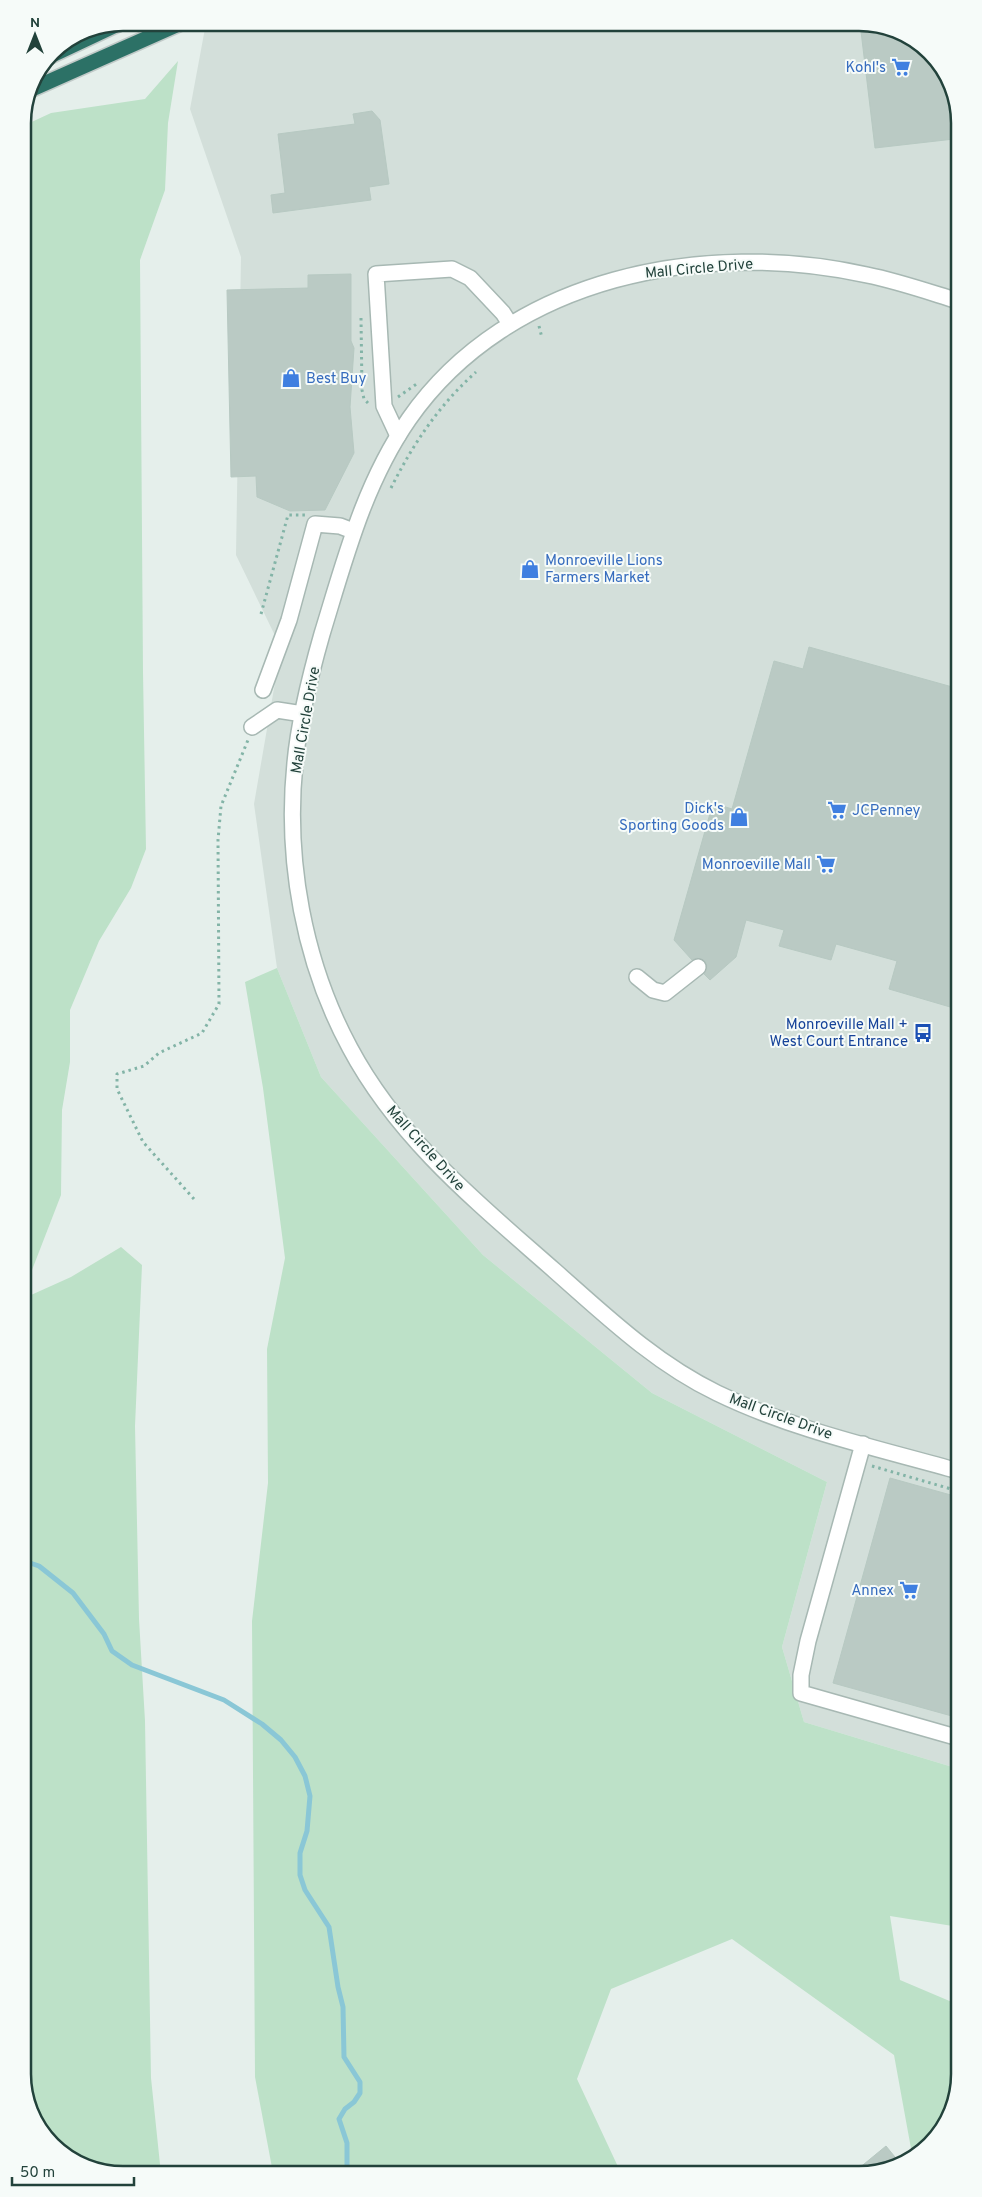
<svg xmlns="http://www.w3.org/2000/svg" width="982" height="2197" font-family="Overpass,sans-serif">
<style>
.built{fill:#d3dfda}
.green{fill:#bde1c8}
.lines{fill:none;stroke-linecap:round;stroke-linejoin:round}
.stream{stroke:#8ac7d6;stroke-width:5}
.building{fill:#bacac4;stroke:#b7c9c2}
.minor-casing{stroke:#a7b8b3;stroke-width:18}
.highway-casing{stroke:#c1cac8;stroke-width:18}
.path{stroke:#83b4a7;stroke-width:3;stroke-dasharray:2.5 4;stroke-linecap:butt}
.minor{stroke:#fff;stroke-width:15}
.highway{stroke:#2c7166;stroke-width:15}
.labels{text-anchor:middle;stroke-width:4;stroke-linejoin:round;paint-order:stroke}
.shop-label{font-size:15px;fill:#366cbe;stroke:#f6fbf9;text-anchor:end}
.street-label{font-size:15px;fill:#22423b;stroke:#f6fbf9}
.transit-label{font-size:15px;fill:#164399;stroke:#f6fbf9;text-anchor:end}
.rim{fill:none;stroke:#22423b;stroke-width:2.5}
</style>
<rect width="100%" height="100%" fill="#e5efeb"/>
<!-- built -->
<polygon class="built" points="206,23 866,23 920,43 954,91 959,1769 804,1722 782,1647 827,1482 652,1393 483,1255 321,1077 277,968 254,804 281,648 236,555 241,257 190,109"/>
<!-- green -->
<g class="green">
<polygon points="178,61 168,123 165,190 140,260 143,672 146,849 131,888 99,941 70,1010 70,1062 62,1110 61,1195 32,1270 31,1295 71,1277 121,1247 142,1265 135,1426 139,1619 145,1721 151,2078 161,2174 116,2174 62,2154 28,2106 23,126 51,113 145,99"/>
<polygon points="277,968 321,1077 483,1255 652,1393 827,1482 782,1647 804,1722 959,1769 959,1927 890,1916 900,1980 959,2005 959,2074 939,2135 912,2154 894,2055 732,1939 611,1989 577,2079 620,2171 273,2173 255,2077 252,1621 268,1483 267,1349 285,1258 263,1088 245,982"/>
</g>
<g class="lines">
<!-- stream -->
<polyline class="stream" points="27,1562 39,1566 73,1593 104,1634 112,1651 132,1665 224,1700 262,1724 281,1740 295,1757 305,1776 310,1796 307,1831 300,1853 300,1875 305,1890 329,1927 338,1987 343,2007 344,2057 360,2082 360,2093 354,2102 345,2109 339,2119 347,2143 347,2173"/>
</g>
<!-- building -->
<g class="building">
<polygon points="860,23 866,23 920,43 954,91 954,139 875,148"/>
<polygon points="372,111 380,120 389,184 369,187 371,200 273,213 271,195 285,193 278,134 355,124 353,114"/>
<polygon points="351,274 351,341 354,348 350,407 354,453 325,510 290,511 257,497 256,476 231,477 227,290 308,288 308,275"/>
<polygon points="809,647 956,688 957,1009 889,989 897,961 836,944 831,960 779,946 784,930 746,920 736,957 710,980 704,974 707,966 705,961 697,958 692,960 674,940 713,803 732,809 774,661 803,669"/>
<polygon points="890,1478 958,1497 959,1718 833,1683"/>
<polygon points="886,2146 899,2162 890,2169 858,2169"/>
</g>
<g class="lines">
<!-- minor casing -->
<g class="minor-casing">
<g id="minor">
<path d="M955,300C926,291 897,281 867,275C705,239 509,276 409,419C364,484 345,559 322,634C310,676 299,720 295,763C285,860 304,963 350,1048C399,1140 479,1204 555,1271C606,1316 655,1363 717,1393C793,1430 877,1448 958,1471"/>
<polyline points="398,436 384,406 376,274 452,269 470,278 503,313 510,324"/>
<polyline points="263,690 289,620 315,524 340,526 353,531"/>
<polyline points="252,727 277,710 303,714"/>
<polyline points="637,977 653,990 665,993 698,967"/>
<polyline points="863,1444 808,1641 801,1675 801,1693 959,1738"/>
</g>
</g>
<!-- highway casing -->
<g class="highway-casing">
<g id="highway">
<polyline points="50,56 120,23"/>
<polyline points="30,90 181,23"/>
</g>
</g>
<!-- path -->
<g class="path">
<polyline points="361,318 362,390 364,399 368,403"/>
<polyline points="539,326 542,338"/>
<polyline points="398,397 418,383"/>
<path d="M391,488C413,444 439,405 476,372"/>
<polyline points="261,614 288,515 305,515"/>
<polyline points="194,1199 143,1142 117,1089 117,1074 144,1066 159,1053 202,1033 219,1004 218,840 221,806 248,740"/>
<polyline points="872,1466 958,1491"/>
</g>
<!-- minor -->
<use href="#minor" class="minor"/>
<!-- highway -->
<use href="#highway" class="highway"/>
</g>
<!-- icons -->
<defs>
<g id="supermarket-bare" transform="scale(1.5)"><path d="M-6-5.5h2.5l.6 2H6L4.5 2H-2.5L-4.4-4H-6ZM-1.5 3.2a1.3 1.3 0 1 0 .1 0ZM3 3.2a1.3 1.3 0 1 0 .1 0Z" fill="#3f7fe0" stroke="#f6fbf9" stroke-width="2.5" paint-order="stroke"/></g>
<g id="shop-bare" transform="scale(1.5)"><path d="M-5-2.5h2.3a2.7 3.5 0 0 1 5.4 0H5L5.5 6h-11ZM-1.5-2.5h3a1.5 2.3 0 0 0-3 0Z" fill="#3f7fe0" stroke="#f6fbf9" stroke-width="2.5" paint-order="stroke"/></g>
<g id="bus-bare" transform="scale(1.5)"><path d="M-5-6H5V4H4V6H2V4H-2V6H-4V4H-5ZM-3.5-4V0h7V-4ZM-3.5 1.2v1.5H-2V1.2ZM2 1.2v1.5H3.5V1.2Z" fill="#1a4fb4" stroke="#f6fbf9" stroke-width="2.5" paint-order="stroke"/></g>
</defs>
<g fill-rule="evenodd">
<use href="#supermarket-bare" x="901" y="67"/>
<use href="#shop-bare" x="291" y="378"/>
<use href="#shop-bare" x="530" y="569"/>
<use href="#supermarket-bare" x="837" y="810"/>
<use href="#shop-bare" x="739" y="817"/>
<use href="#supermarket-bare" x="826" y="864"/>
<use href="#bus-bare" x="923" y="1033"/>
<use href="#supermarket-bare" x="909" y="1590"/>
</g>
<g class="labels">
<!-- shop labels -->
<g class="shop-label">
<text x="886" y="72">Kohl's</text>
<text x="306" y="383" text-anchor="start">Best Buy</text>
<text x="545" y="565" text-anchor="start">Monroeville Lions<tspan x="545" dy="17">Farmers Market</tspan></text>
<text x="724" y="813">Dick's<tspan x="724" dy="17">Sporting Goods</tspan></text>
<text x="852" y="815" text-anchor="start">JCPenney</text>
<text x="811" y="869">Monroeville Mall</text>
<text x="894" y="1595">Annex</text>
</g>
<!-- street labels -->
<g class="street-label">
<text transform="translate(699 268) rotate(-5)" y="5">Mall Circle Drive</text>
<text transform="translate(305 720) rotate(-80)" y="5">Mall Circle Drive</text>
<text transform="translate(426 1148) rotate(48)" y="5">Mall Circle Drive</text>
<text transform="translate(781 1416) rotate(20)" y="5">Mall Circle Drive</text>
</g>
<!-- transit labels -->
<g class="transit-label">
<text x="908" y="1029">Monroeville Mall +<tspan x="908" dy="17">West Court Entrance</tspan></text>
</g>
</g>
<!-- crop -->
<path d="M0 0H982V2197H0ZM123 31H859A92 92 0 0 1 951 123V2074A92 92 0 0 1 859 2166H123A92 92 0 0 1 31 2074V123A92 92 0 0 1 123 31Z" fill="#f6fbf9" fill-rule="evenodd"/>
<path class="rim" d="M123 31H859A92 92 0 0 1 951 123V2074A92 92 0 0 1 859 2166H123A92 92 0 0 1 31 2074V123A92 92 0 0 1 123 31Z"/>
<!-- north arrow -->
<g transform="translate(35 35)" stroke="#f6fbf9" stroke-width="4" paint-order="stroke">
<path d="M0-4L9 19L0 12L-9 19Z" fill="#22423b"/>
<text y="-8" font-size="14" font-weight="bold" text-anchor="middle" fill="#22423b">N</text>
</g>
<!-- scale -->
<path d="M12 2177v8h122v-8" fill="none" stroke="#22423b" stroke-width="2.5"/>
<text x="20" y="2177" font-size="15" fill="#22423b" stroke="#f6fbf9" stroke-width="4" paint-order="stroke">50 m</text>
</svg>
